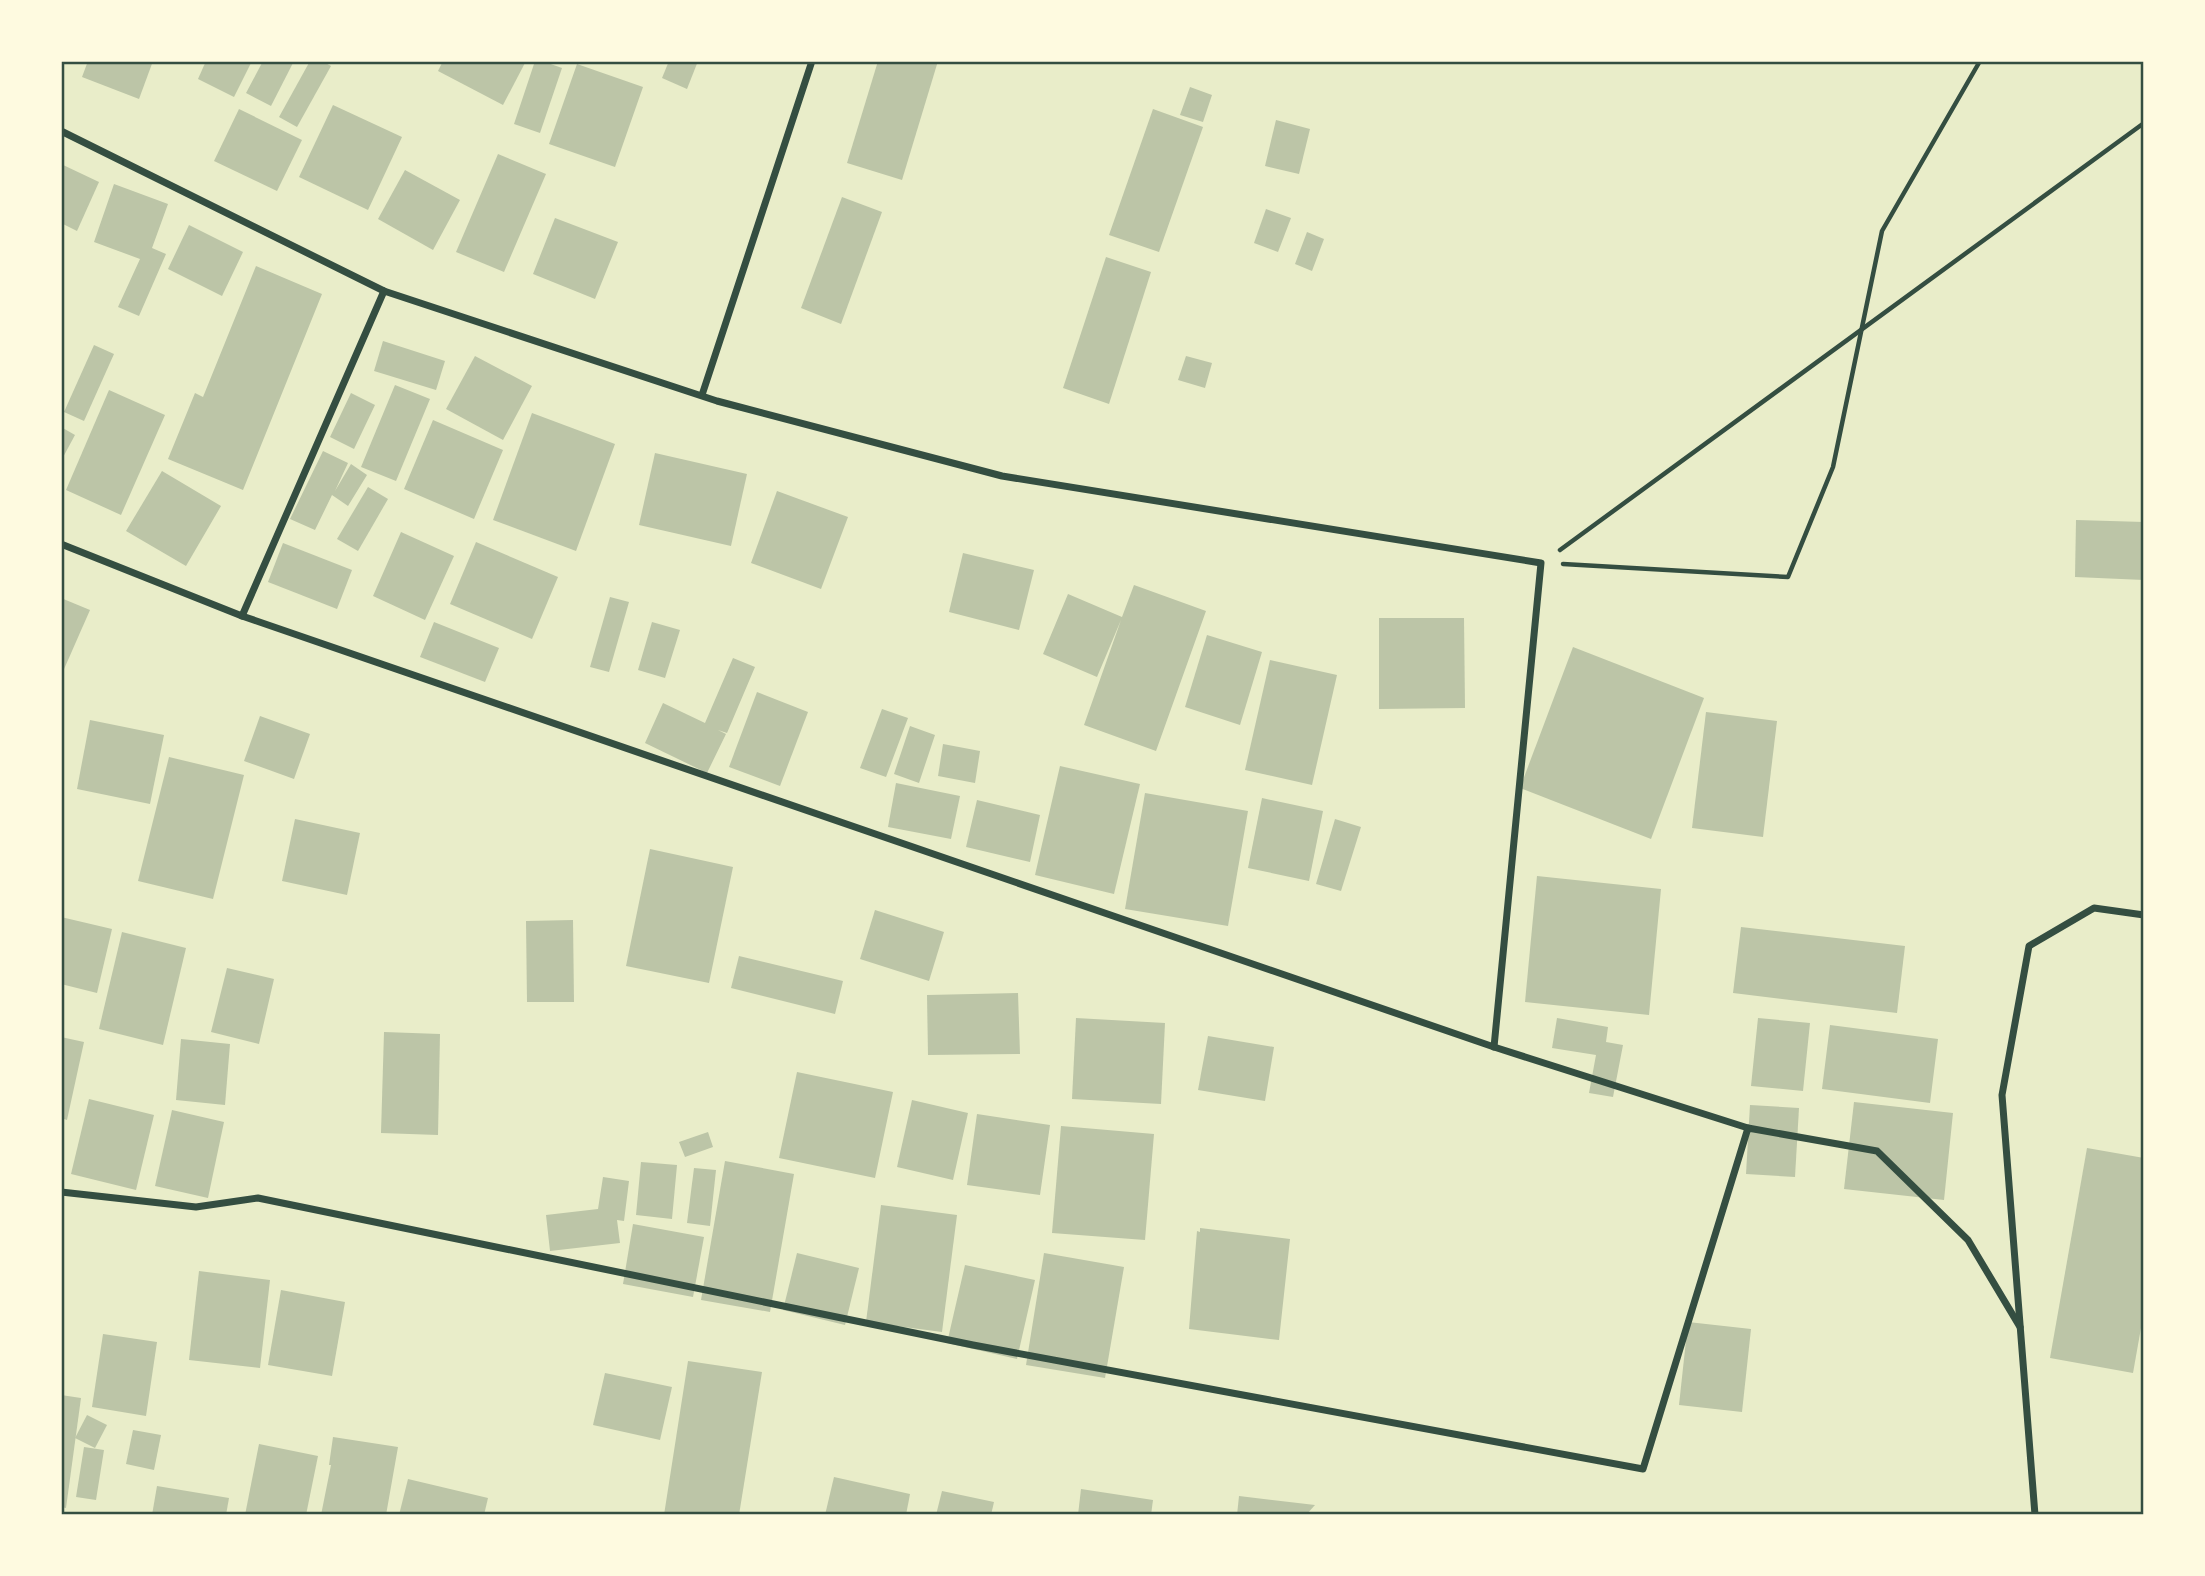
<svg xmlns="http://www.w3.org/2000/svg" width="2205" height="1576" font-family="'PT Sans Narrow',sans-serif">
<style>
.building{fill:#bcc5a7}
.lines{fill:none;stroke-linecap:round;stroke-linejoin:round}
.path{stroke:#344e41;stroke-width:4.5}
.minor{stroke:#344e41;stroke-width:7}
.neatline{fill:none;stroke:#344e41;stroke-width:2.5}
</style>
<rect width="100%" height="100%" fill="#e9edc9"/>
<!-- building -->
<g class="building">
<polygon points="88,61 153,61 139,99 82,77"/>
<polygon points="206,61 252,61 234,97 198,79"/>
<polygon points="263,61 294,61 271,106 246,93"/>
<polygon points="310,61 322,61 331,66 297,127 279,117"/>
<polygon points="443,61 526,61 503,105 438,71"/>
<polygon points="535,61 542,61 562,68 540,133 514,124"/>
<polygon points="669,61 698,61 687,89 662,78"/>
<polygon points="878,61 938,61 902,180 847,163"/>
<polygon points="577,64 643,87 615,167 549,144"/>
<polygon points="1190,87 1212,95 1203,122 1180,115"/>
<polygon points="333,105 402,137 368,210 299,177"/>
<polygon points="239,109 302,140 277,191 214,161"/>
<polygon points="1153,109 1203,127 1159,252 1109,235"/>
<polygon points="1276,120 1310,129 1299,174 1265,166"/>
<polygon points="498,154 546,174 504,272 456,252"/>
<polygon points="61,164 99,182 77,231 61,223"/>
<polygon points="405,170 460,200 433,250 378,219"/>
<polygon points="114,184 168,204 152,248 166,254 139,316 118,307 140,259 94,242"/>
<polygon points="842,197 882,212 841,324 801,308"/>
<polygon points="1266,209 1291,218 1278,252 1254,243"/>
<polygon points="555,218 618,242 595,299 533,274"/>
<polygon points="189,225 243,252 222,296 168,269"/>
<polygon points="1307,232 1324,239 1312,271 1295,264"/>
<polygon points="1106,257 1151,272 1109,404 1063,388"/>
<polygon points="256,266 322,294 243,490 168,459 195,393 203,397"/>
<polygon points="383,341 445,361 436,390 374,371"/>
<polygon points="94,345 114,354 84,421 64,412"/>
<polygon points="475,356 532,386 503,440 446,409"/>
<polygon points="1186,356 1212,363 1205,388 1178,380"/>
<polygon points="395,385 430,399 396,481 361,467"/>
<polygon points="109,390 165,415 121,515 66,490"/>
<polygon points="351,393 375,405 354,449 330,437"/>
<polygon points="532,413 615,444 576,551 493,520"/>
<polygon points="433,420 503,450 474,519 404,489"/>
<polygon points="61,427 75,435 61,461"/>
<polygon points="323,451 348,463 335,491 351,464 367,475 348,506 332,495 315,530 290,519"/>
<polygon points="655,453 747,474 731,546 639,525"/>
<polygon points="162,471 221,506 186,566 126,531"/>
<polygon points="368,487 388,499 358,551 337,539"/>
<polygon points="777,491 848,517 821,589 751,563"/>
<polygon points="2076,520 2144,522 2144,580 2075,577"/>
<polygon points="401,532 454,556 425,620 373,596"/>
<polygon points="476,542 558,577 532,639 450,604"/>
<polygon points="283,543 352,570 337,609 268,582"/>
<polygon points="963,553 1034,570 1019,630 949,612"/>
<polygon points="1134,585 1206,611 1156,751 1084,725 1121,620 1097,677 1043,654 1068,594 1122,617"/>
<polygon points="610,597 629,602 609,672 590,667"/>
<polygon points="61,598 90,610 61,676"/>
<polygon points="1379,618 1464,618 1465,708 1379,709"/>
<polygon points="434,622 499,648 485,682 420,657"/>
<polygon points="652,622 680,630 665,678 638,670"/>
<polygon points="1207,635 1262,652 1240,725 1185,707"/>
<polygon points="1573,647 1704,698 1651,839 1520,788"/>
<polygon points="733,658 755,667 727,733 718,730 726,734 707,773 645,743 663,703 705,723"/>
<polygon points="1270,660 1337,675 1312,785 1245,770"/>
<polygon points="757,692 808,712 780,786 729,767"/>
<polygon points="882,709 908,718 886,777 860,768"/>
<polygon points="1706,712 1777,721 1763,837 1692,828"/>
<polygon points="260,716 310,734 294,779 244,761"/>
<polygon points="90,720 164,735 150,804 77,789"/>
<polygon points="910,726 935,735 919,783 894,774"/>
<polygon points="943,744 980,751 975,783 938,776"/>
<polygon points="169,757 244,775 213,899 138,881"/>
<polygon points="1060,766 1140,784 1114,894 1035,875"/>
<polygon points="896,783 960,796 951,839 888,827"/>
<polygon points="1145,793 1248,811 1228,926 1125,909"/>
<polygon points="1262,798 1323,811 1309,881 1248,868"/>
<polygon points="977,800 1040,815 1030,862 966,847"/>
<polygon points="295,819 360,833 347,895 282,881"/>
<polygon points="1335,819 1361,827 1341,891 1316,884"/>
<polygon points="650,849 733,867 709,983 626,966"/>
<polygon points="1537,876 1661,889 1649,1015 1525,1002"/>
<polygon points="875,910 944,932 929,981 860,959"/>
<polygon points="61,917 112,929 97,993 61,984"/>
<polygon points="573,920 574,1002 527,1002 526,921"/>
<polygon points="1741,927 1905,946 1897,1013 1733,993"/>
<polygon points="122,932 186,948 163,1045 99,1029"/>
<polygon points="739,956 843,981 835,1014 731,988"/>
<polygon points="227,968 274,979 259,1044 211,1032"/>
<polygon points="1018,993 1020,1054 928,1055 927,995"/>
<polygon points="1076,1018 1165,1023 1161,1104 1072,1099"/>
<polygon points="1557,1018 1608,1027 1606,1042 1623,1045 1613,1097 1589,1093 1596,1055 1552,1048"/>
<polygon points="1758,1018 1810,1023 1803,1091 1751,1086"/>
<polygon points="1830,1025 1938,1039 1930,1103 1822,1089"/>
<polygon points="384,1032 440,1034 438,1135 381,1133"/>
<polygon points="1208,1036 1274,1047 1265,1101 1198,1090"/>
<polygon points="61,1037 84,1042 67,1120 61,1118"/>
<polygon points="181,1039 230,1044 225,1105 176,1100"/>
<polygon points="797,1072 893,1092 875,1178 779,1158"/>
<polygon points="89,1099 154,1115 136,1190 71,1174"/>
<polygon points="912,1100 968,1113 953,1180 897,1167"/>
<polygon points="1854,1102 1953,1113 1944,1200 1844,1189"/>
<polygon points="1750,1105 1799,1108 1795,1177 1746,1174"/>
<polygon points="172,1110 224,1122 208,1198 155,1186"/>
<polygon points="977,1114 1050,1125 1040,1195 967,1185"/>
<polygon points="1061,1126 1154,1134 1145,1240 1052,1233"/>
<polygon points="708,1132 713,1147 685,1157 679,1142"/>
<polygon points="2087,1148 2144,1158 2144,1311 2133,1373 2050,1358"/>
<polygon points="725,1161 794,1174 770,1312 701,1300"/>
<polygon points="641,1162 677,1165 672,1219 636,1215"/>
<polygon points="694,1168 716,1170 710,1226 687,1223"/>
<polygon points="603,1177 629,1181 624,1221 617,1220 620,1243 550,1251 546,1215 598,1209"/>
<polygon points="881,1205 957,1215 942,1332 866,1322"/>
<polygon points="633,1224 704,1237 693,1297 623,1284"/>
<polygon points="1200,1228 1290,1239 1279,1340 1189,1329 1197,1231 1200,1232"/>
<polygon points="797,1253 859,1268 845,1325 783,1310"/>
<polygon points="1044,1253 1124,1267 1105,1378 1026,1365"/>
<polygon points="965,1265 1035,1280 1017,1359 947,1343"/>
<polygon points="199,1271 270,1280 260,1368 189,1360"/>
<polygon points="281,1290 345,1302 332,1376 268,1365"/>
<polygon points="1688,1322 1751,1329 1742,1412 1679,1405"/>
<polygon points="103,1334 157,1342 146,1416 92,1407"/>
<polygon points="688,1361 762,1372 739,1515 664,1515"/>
<polygon points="605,1373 672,1387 660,1440 593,1425"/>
<polygon points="61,1395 81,1398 66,1508 61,1507"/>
<polygon points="87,1415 107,1425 95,1448 75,1438"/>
<polygon points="133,1430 161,1435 154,1470 126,1464"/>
<polygon points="333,1437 398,1447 386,1515 321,1515 331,1465 329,1465"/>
<polygon points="259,1444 318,1456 306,1515 245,1515"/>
<polygon points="84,1447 104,1450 96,1500 76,1497"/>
<polygon points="834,1477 910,1494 906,1515 825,1515"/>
<polygon points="408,1479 488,1498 484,1515 399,1515"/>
<polygon points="157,1486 229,1498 226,1515 152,1515"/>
<polygon points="1081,1489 1153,1500 1151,1515 1078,1515"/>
<polygon points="942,1491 994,1502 991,1515 936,1515"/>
<polygon points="1239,1496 1315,1505 1306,1515 1237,1515"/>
</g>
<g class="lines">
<!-- path -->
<g class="path">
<polyline points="1560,550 2144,123"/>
<polyline points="1563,564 1788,577 1833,467 1882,231 1980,61"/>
</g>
<!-- minor -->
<g class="minor">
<polyline points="61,131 384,291 717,401 1002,476 1541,563 1494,1047"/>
<polyline points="702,395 812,61"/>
<polyline points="61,544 242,616 1494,1047 1748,1128"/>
<polyline points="242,616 384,291"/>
<polyline points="61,1192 196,1207 258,1198 973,1345 1643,1469 1748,1128 1877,1151 1968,1240 2020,1327"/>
<polyline points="2035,1515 2002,1095 2029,946 2094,908 2144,915"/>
</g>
</g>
<!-- border -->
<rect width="2205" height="1576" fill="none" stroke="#fefae0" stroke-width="126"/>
<rect x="63" y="63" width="2079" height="1450" class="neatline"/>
</svg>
